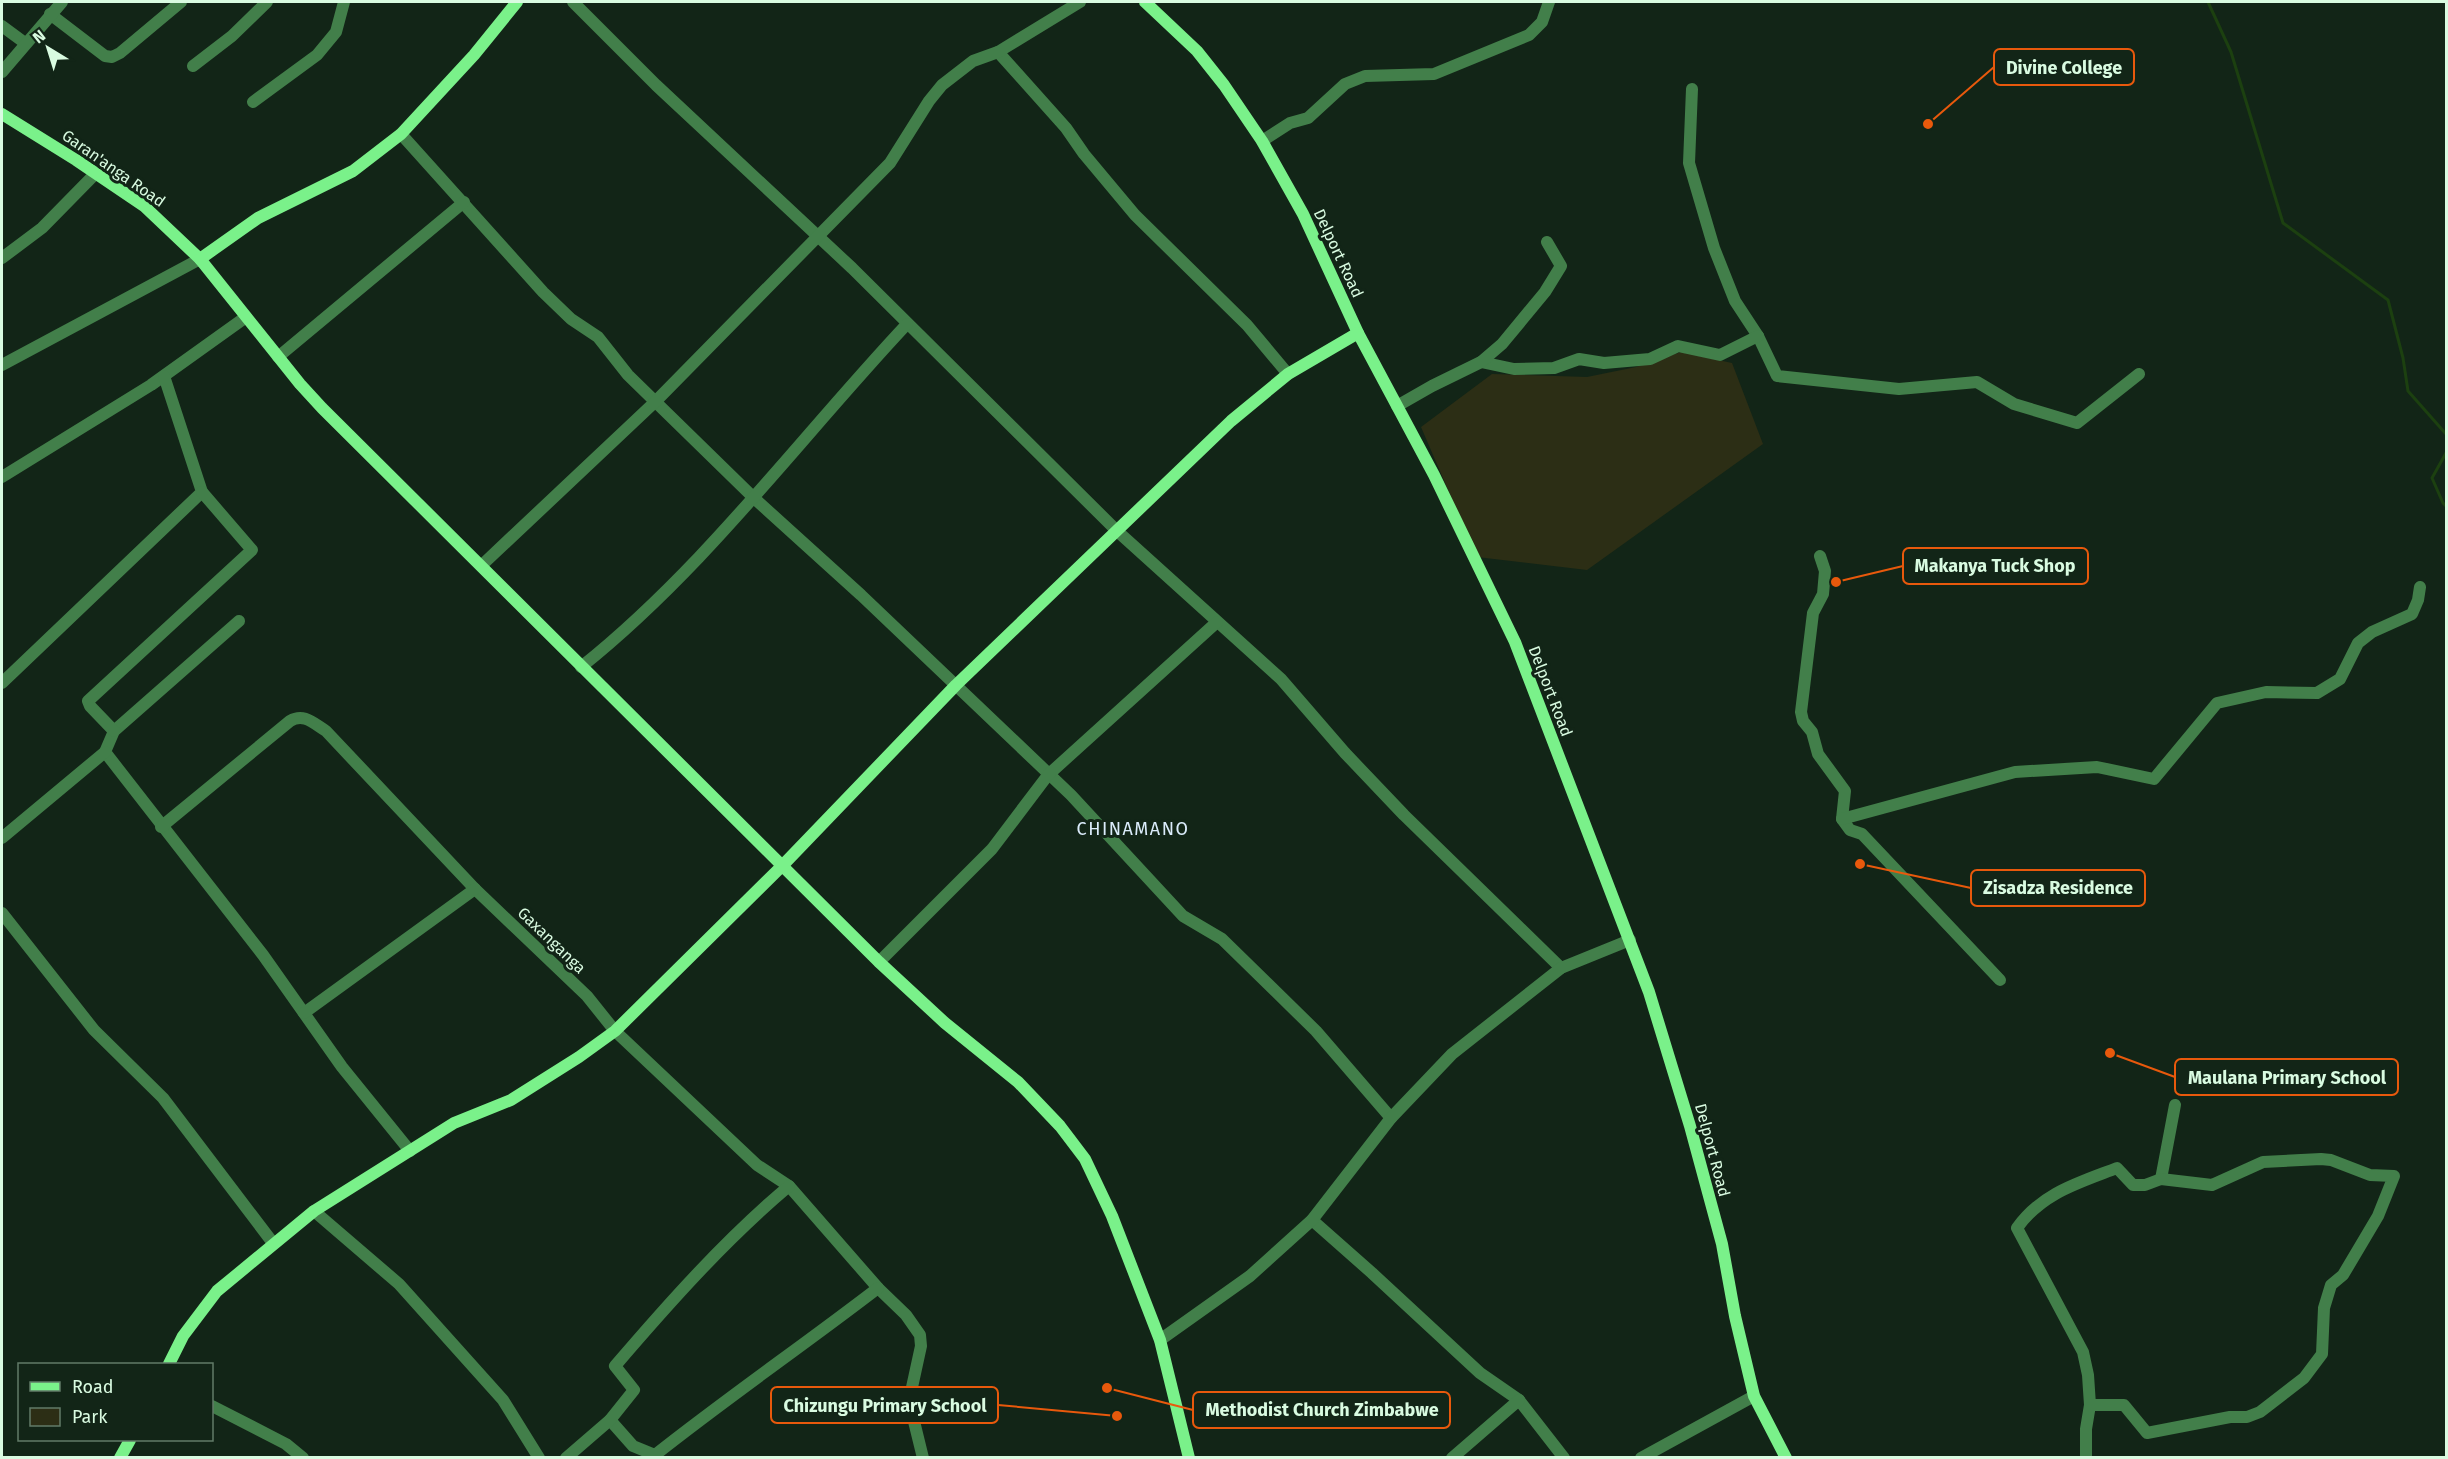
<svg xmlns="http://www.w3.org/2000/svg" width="2448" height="1459" font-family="'Fira Sans',sans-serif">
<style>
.green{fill:#2c2e15}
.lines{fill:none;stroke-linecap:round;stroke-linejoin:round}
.stream{stroke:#1c4010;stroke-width:3}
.street{stroke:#427f4a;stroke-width:12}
.secondary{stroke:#7af18a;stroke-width:12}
.labels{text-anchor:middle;stroke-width:6;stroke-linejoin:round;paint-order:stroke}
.street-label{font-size:16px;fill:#d9fbe1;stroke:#122517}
.neighbourhood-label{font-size:18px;letter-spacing:1.5px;fill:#dbecfb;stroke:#122517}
.leader{fill:none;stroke:#e8590c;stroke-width:2}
.callout-dot{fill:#e8590c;stroke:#122517;stroke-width:2}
.callout{fill:#122517;stroke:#e8590c;stroke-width:2}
.callout-label{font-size:18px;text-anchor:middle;font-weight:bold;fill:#d9fbe1}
</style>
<rect width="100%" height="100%" fill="#122517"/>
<!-- green -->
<polygon class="green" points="1681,352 1732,363 1763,444 1587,570 1477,557 1421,427 1492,374 1587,377 1636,367"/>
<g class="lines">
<!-- stream -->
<g class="stream">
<polyline points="2208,2 2231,52 2283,223 2388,300 2403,358 2408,391 2446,434"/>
<polyline points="2446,453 2432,478 2443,503 2446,506"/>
</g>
<!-- street -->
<g class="street">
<polyline points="573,2 656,85 852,268 1116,530 1281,679 1345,753 1404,815 1561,968"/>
<polyline points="50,14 105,56 112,57 120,53 181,2"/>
<polyline points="2,26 25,43"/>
<polyline points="998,52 1066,128 1084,154 1135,215 1247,325 1288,374"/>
<polyline points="193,66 232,36 267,2"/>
<polyline points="2,72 62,2"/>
<polyline points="1692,89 1689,163 1714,248 1735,301 1758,336 1777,376 1899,389 1977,382 2014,404 2077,423 2139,374"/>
<polyline points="253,102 317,55 336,32 344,2"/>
<polyline points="401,134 543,292 571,319 598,337 628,375 755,499 861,595 1071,795 1183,916 1222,939 1316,1031 1391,1118"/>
<polyline points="1262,141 1290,123 1308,118 1345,84 1365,76 1434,74 1529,35 1542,22 1549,2"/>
<polyline points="2,258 42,228 95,174"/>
<polyline points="278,357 464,202"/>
<polyline points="1481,362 1514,369 1554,368 1579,359 1604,363 1650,359 1678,346 1720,355 1758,336"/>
<polyline points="2,365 200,259"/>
<polyline points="1397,406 1432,386 1481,362 1502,344 1545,292 1561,266 1547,242"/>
<polyline points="2,477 151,385 246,317"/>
<polyline points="1820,556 1825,571 1823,594 1813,613 1801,712 1803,721 1812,732 1818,754 1845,791 1842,819 1850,830 1862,834 2000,980"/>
<polyline points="482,565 656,401 890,163 929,101 942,85 973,61 998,52 1080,2"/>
<polyline points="239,621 114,731 105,752 263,955 342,1067 410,1151"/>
<path d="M581,667C705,568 799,439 907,324"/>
<polyline points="2,683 202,492 164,376"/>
<polyline points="114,731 90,706 88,701 252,550 202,492"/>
<polyline points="1842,819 2015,772 2097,767 2154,779 2217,703 2266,692 2317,693 2340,679 2358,643 2372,632 2412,614 2418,600 2420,587"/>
<path d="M161,827L290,721C304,713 313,723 326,731L475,889L587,996L615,1031L757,1165L789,1186L878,1288L906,1315L920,1335L921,1346L909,1401L923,1458"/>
<polyline points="2,838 105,752"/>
<polyline points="2,913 94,1030 163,1098 273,1243"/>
<polyline points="879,962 992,849 1048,775 1217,622"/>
<polyline points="304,1013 475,889"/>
<polyline points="2161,1179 2175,1105"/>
<polyline points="314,1211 399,1284 503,1400 539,1458"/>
<polyline points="1312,1220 1372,1273 1480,1373 1519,1400 1564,1458"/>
<polyline points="1160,1340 1250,1276 1312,1220 1391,1118 1452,1054 1561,968 1630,940"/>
<polyline points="212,1406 286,1444 303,1458"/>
<path d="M610,1420L633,1446L655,1455C728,1397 804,1345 878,1288"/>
<path d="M566,1458L610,1420L634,1390L615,1366C669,1303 725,1240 789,1186"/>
<polyline points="1452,1458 1519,1400"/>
<polyline points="1641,1458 1754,1396"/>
<path d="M2086,1458V1429L2090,1405L2088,1375L2083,1352L2017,1228C2042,1193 2078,1183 2117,1168L2133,1185H2145L2161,1179L2212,1185L2263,1162L2321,1159L2331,1160L2370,1175L2394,1176L2378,1216L2343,1275L2331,1285L2324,1308L2322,1354L2304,1378L2260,1412L2247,1417H2230L2147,1433L2124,1405H2090"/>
</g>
<!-- secondary -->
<g class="secondary">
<polyline points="1145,2 1197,51 1224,85 1262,141 1303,214 1358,333 1434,475 1515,642 1649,992 1690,1126 1722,1244 1735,1316 1754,1396 1786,1458"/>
<polyline points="2,114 76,160 144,206 200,259 300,384 322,408 879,962 945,1023 1018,1082 1060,1126 1085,1159 1112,1216 1160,1340 1189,1458"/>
<polyline points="200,259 258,218 353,171 401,134 474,55 517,2"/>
<polyline points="169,1364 183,1336 217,1291 314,1211 454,1123 511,1100 579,1057 615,1031 783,865 956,685 1231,421 1288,374 1358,333"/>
<polyline points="120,1458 130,1440"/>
</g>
</g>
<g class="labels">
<!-- street labels -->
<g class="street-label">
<text transform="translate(114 168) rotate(35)" y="6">Garan'anga Road</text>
<text transform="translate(1339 253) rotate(65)" y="6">Delport Road</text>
<text transform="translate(1551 691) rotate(69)" y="6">Delport Road</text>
<text transform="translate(552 940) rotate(44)" y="6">Gaxanganga</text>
<text transform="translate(1713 1150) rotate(75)" y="6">Delport Road</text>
</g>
<!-- neighbourhood labels -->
<g class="neighbourhood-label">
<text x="1133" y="835">CHINAMANO</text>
</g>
</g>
<!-- callouts -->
<path class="leader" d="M1928 124L1994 67M1836 582L1903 566M1860 864L1971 888M2110 1053L2175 1077M1117 1416L998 1405M1107 1388L1193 1410"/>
<g class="callout-dot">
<circle cx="1928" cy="124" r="6"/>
<circle cx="1836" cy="582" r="6"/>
<circle cx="1860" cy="864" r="6"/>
<circle cx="2110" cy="1053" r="6"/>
<circle cx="1117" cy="1416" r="6"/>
<circle cx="1107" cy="1388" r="6"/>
</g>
<g class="callout">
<rect x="1994" y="49" width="140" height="36" rx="6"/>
<rect x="1903" y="548" width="185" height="36" rx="6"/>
<rect x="1971" y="870" width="174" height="36" rx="6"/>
<rect x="2175" y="1059" width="223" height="36" rx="6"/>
<rect x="771" y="1387" width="227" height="36" rx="6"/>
<rect x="1193" y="1392" width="257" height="36" rx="6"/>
</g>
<g class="callout-label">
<text x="2064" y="74">Divine College</text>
<text x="1995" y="572">Makanya Tuck Shop</text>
<text x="2058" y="894">Zisadza Residence</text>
<text x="2287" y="1084">Maulana Primary School</text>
<text x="885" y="1412">Chizungu Primary School</text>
<text x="1322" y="1416">Methodist Church Zimbabwe</text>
</g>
<!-- border -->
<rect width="2448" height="1459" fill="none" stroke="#d9fbe1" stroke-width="6"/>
<!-- legend -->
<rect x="18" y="1363" width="195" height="78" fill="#122517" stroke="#627b68" stroke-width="1.5"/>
<rect x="30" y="1382" width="30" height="9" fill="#7af18a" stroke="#627b68" stroke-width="1.5"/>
<text x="72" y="1393" font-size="18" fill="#d9fbe1">Road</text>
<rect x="30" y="1408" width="30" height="18" fill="#2c2e15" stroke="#627b68" stroke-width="1.5"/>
<text x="72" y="1423" font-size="18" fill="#d9fbe1">Park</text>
<!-- north arrow -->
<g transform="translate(48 48) rotate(322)" stroke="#122517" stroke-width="4.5" paint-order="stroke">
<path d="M0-4.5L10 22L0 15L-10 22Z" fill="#d9fbe1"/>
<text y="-9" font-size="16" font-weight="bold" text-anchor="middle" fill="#d9fbe1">N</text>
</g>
</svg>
